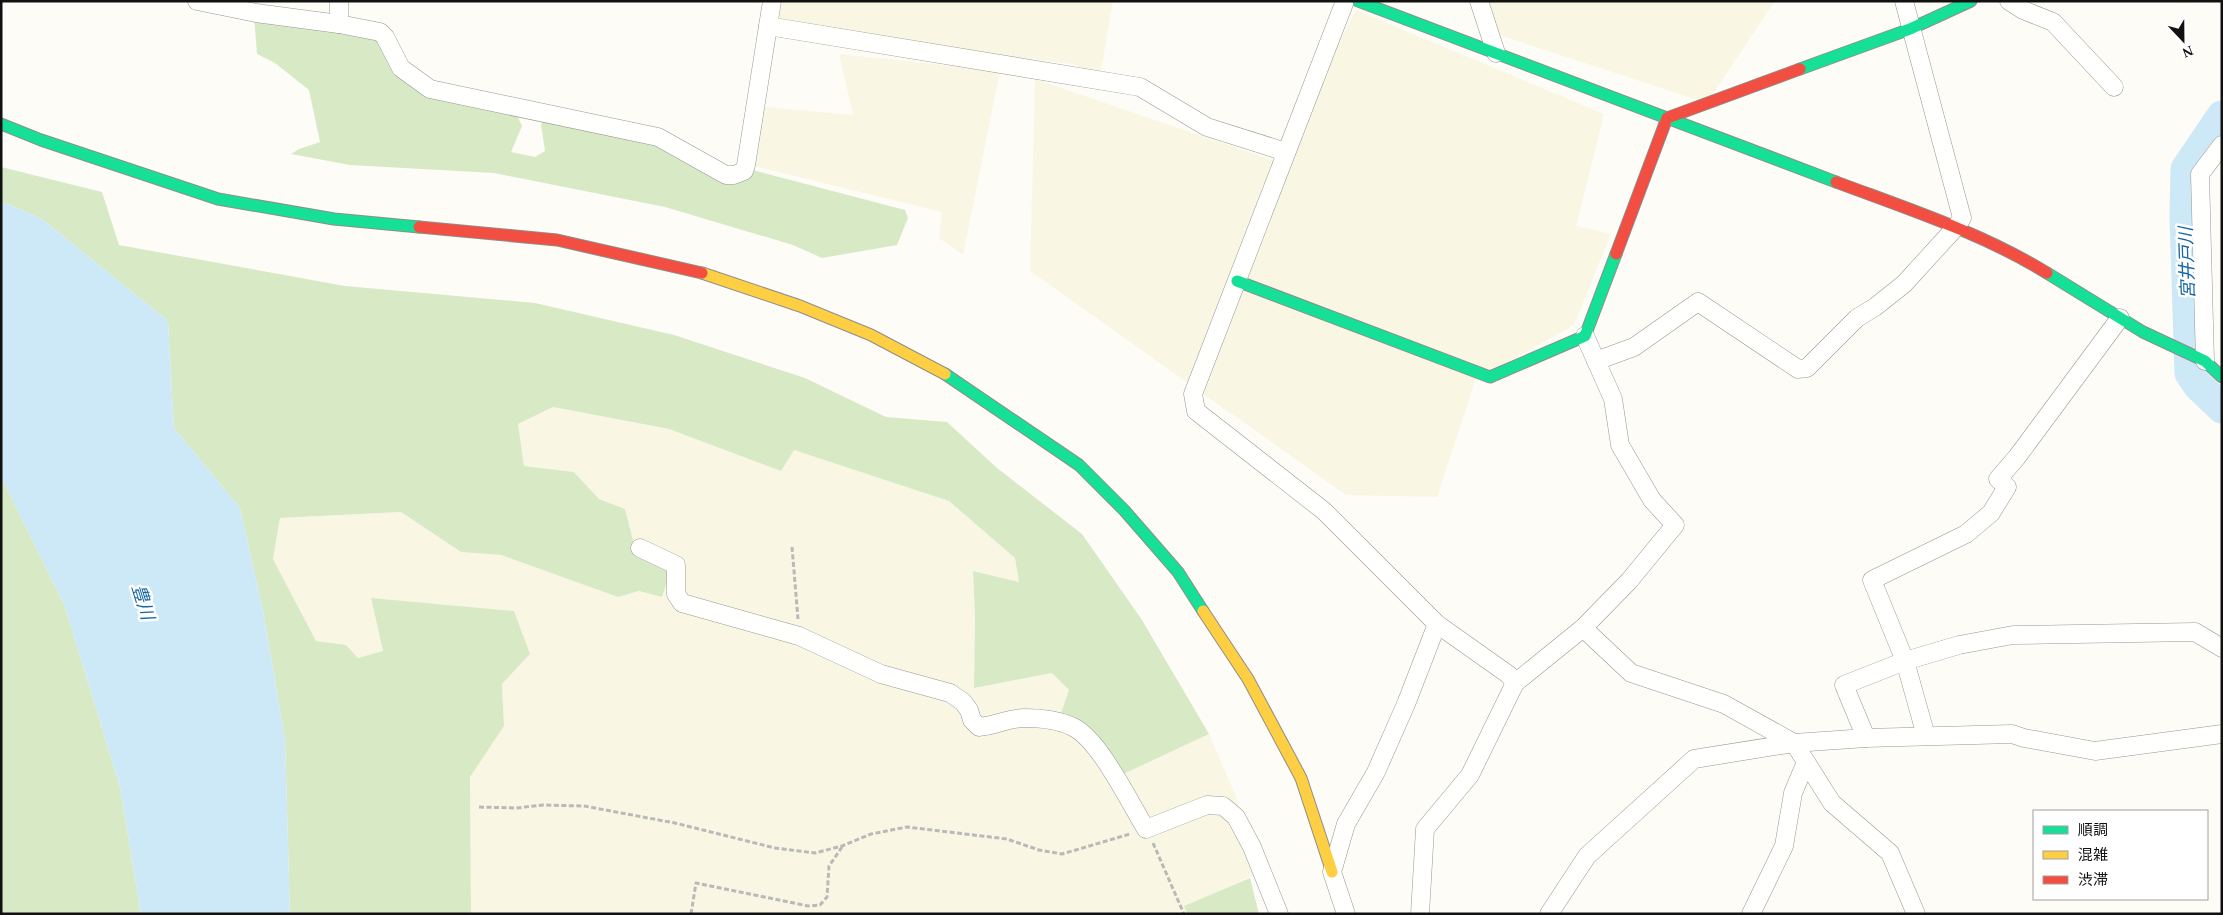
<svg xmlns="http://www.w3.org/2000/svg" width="2223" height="915" font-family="'Times New Roman','Noto Sans JP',serif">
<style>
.farmland{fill:#f9f7e4}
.forest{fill:#d8eac5}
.water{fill:#cde8f7}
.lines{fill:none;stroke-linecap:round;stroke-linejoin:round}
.river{stroke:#cde8f7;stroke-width:31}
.street-casing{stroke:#979795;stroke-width:19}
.fast-casing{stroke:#8e8d8b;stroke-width:13}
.slow-casing{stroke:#8e8d8b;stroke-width:13}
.jam-casing{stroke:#8e8d8b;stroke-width:13}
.path{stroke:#b9b9b8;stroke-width:3;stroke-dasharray:5 2.5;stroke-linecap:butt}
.street{stroke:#fffffe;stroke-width:18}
.fast{stroke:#16e098;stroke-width:11}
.slow{stroke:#ffcf43;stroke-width:11}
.jam{stroke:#f24e42;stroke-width:11}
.labels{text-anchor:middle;stroke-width:5;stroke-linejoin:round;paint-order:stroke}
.water-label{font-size:18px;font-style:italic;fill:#1768a6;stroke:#fff}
</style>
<rect width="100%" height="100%" fill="#fdfcf7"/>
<!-- farmland -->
<g class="farmland">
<polygon points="782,1 1113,1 1100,76 1072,64 961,50 779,20"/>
<polygon points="1483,1 1775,1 1707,103 1493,33"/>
<polygon points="1356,10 1604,114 1576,226 1611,234 1574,325 1475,381 1437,497 1346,495 1030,271 1035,79 1275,161"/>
<polygon points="839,54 1000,71 963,255 939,238 942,212 750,165 765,107 853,115"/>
<polygon points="553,407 669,429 780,471 794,450 950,501 1015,558 1019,582 973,571 975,617 974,688 1052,673 1069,690 1117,777 1209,734 1235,794 1256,874 1184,907 1186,914 471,914 470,777 504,726 502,684 530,654 371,599 384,651 358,658 345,645 316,641 273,559 280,518 401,512 461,552 501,555 618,597 639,591 662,597 634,544 625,509 599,499 574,472 524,466 518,424"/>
</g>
<!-- forest -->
<g class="forest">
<polygon points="254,16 376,31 407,79 513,107 522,126 511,152 535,157 545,151 541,124 547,118 657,141 709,167 749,169 905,210 908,218 897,245 822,258 793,245 665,207 494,173 350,165 291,154 299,149 320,142 309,90 275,63 257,54"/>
<polygon points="1,167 102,192 119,245 345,286 535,303 674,335 805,378 886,417 947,422 997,468 1082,534 1142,620 1209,734 1117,777 1059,719 1069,690 1052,673 974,688 975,617 973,571 1019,582 1015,558 949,501 794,450 781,471 669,429 553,407 518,424 524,466 574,472 599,499 625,509 634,544 671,569 662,597 639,591 618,597 501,555 461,552 401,512 280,518 273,559 316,641 346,645 358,658 383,651 371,598 514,611 530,654 502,684 504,726 470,777 471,914 290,914 285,739 263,611 240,508 174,428 168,321 42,219 1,201"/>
<polygon points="1,477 64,604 120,787 141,914 1,914"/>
<polygon points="1250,878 1259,914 1187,914 1184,906"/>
</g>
<!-- water -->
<polygon class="water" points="1,201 42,219 168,321 174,428 240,508 263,611 285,739 290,914 141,914 120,787 64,604 1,477"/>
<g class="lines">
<!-- river -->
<polyline class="river" points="2222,116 2186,169 2185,216 2190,373 2198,385 2222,408"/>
<!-- street casing -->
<g class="street-casing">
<g id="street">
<polyline points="197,1 256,13 339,24"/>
<polyline points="339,1 339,24 380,32 385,37 401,68 430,89 658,137 726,175 734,175 744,171 746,165 772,1"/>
<polyline points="1345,1 1193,394 1196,411 1324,511 1437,624 1509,675 1515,683"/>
<polyline points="1479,1 1496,53"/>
<polyline points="2009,1 2023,10 2053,22 2114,87"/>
<polyline points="768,26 1140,87 1207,127 1286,152"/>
<polyline points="1596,361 1634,347 1698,302 1798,369 1807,368 1857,318 1875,307 1904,284 1956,227 1962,218 1904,1"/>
<polyline points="2205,361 2200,174 2222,145"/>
<path d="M640,548L676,565V594L682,603L799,636L881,674L950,693L963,702L969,710L972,720L979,727C994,726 1010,718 1024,718C1040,718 1059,720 1073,727C1099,739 1130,803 1146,829L1207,805L1223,806L1236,817L1252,847L1279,914"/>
<polyline points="1583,628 1631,673 1724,704 1794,743 1832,803 1890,853 1916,914"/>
<polyline points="1926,736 1905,661 1872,580 1966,534 1991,513 2007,487 1998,479 2017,457 2120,318"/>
<polyline points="1866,738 1844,685 1905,661 1959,645 2013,635 2195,632 2222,648"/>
<polyline points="1346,914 1332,872 1346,824 1376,772 1406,704 1437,624"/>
<polyline points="1420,914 1425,829 1470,775 1515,683 1583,628 1629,581 1675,525 1652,500 1620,445 1613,399 1585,336"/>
<polyline points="1549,914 1587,856 1694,759 1794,743 1866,738 2012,734 2024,738 2095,751 2222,734"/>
<polyline points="1751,914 1784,846 1793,793 1806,762"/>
</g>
</g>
<!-- fast casing -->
<g class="fast-casing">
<g id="fast">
<polyline points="1358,1 1836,182"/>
<polyline points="1800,69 1910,29 1971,1"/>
<polyline points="1,124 41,140 218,199 334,219 419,227"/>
<polyline points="2047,273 2143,332 2205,361 2222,377"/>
<polyline points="1237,281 1490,377 1585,336 1616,254"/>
<polyline points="945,374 1079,465 1124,510 1178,572 1203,611"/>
</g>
</g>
<!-- slow casing -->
<g class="slow-casing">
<g id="slow">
<polyline points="702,273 800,306 871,335 945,374"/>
<polyline points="1203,611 1248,679 1301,778 1332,872"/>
</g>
</g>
<!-- jam casing -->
<g class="jam-casing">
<g id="jam">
<path d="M1836,182C1908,209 1982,233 2047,273"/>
<polyline points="419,227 557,240 702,273"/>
<polyline points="1616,254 1667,118 1800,69"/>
</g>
</g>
<!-- path -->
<g class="path">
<polyline points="792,547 798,619"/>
<polyline points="479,807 516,808 543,805 584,806 675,823 775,848 815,853 842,846 871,834 907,827 1007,839 1039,850 1062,854 1130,834"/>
<polyline points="1153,843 1184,914"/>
<polyline points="691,914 696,883 808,906 820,905 827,897 829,866 842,847"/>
</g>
<!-- street -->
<use href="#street" class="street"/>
<!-- fast -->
<use href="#fast" class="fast"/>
<!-- slow -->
<use href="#slow" class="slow"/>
<!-- jam -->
<use href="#jam" class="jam"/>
</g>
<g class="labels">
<!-- water labels -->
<g class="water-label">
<text transform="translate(2187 263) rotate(-92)" y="6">宮井戸川</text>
<text transform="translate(143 602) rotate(73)" y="6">豊川</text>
</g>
</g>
<!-- border -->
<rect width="2223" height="915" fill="none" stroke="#111111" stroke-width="5"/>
<!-- legend -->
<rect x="2033" y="810" width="175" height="90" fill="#ffffff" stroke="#a0a0a0"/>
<rect x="2043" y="826" width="25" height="8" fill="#16e098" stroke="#a0a0a0"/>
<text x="2078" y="835" font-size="15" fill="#111111">順調</text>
<rect x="2043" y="851" width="25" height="8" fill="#ffcf43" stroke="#a0a0a0"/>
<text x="2078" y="860" font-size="15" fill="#111111">混雑</text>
<rect x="2043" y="876" width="25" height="8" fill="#f24e42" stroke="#a0a0a0"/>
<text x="2078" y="885" font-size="15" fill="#111111">渋滞</text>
<!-- north arrow -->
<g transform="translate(2183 40) rotate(158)" stroke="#ffffff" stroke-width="4" paint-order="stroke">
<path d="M0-4L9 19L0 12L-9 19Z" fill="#111111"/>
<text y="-8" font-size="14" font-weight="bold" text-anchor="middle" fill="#111111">N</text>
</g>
</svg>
